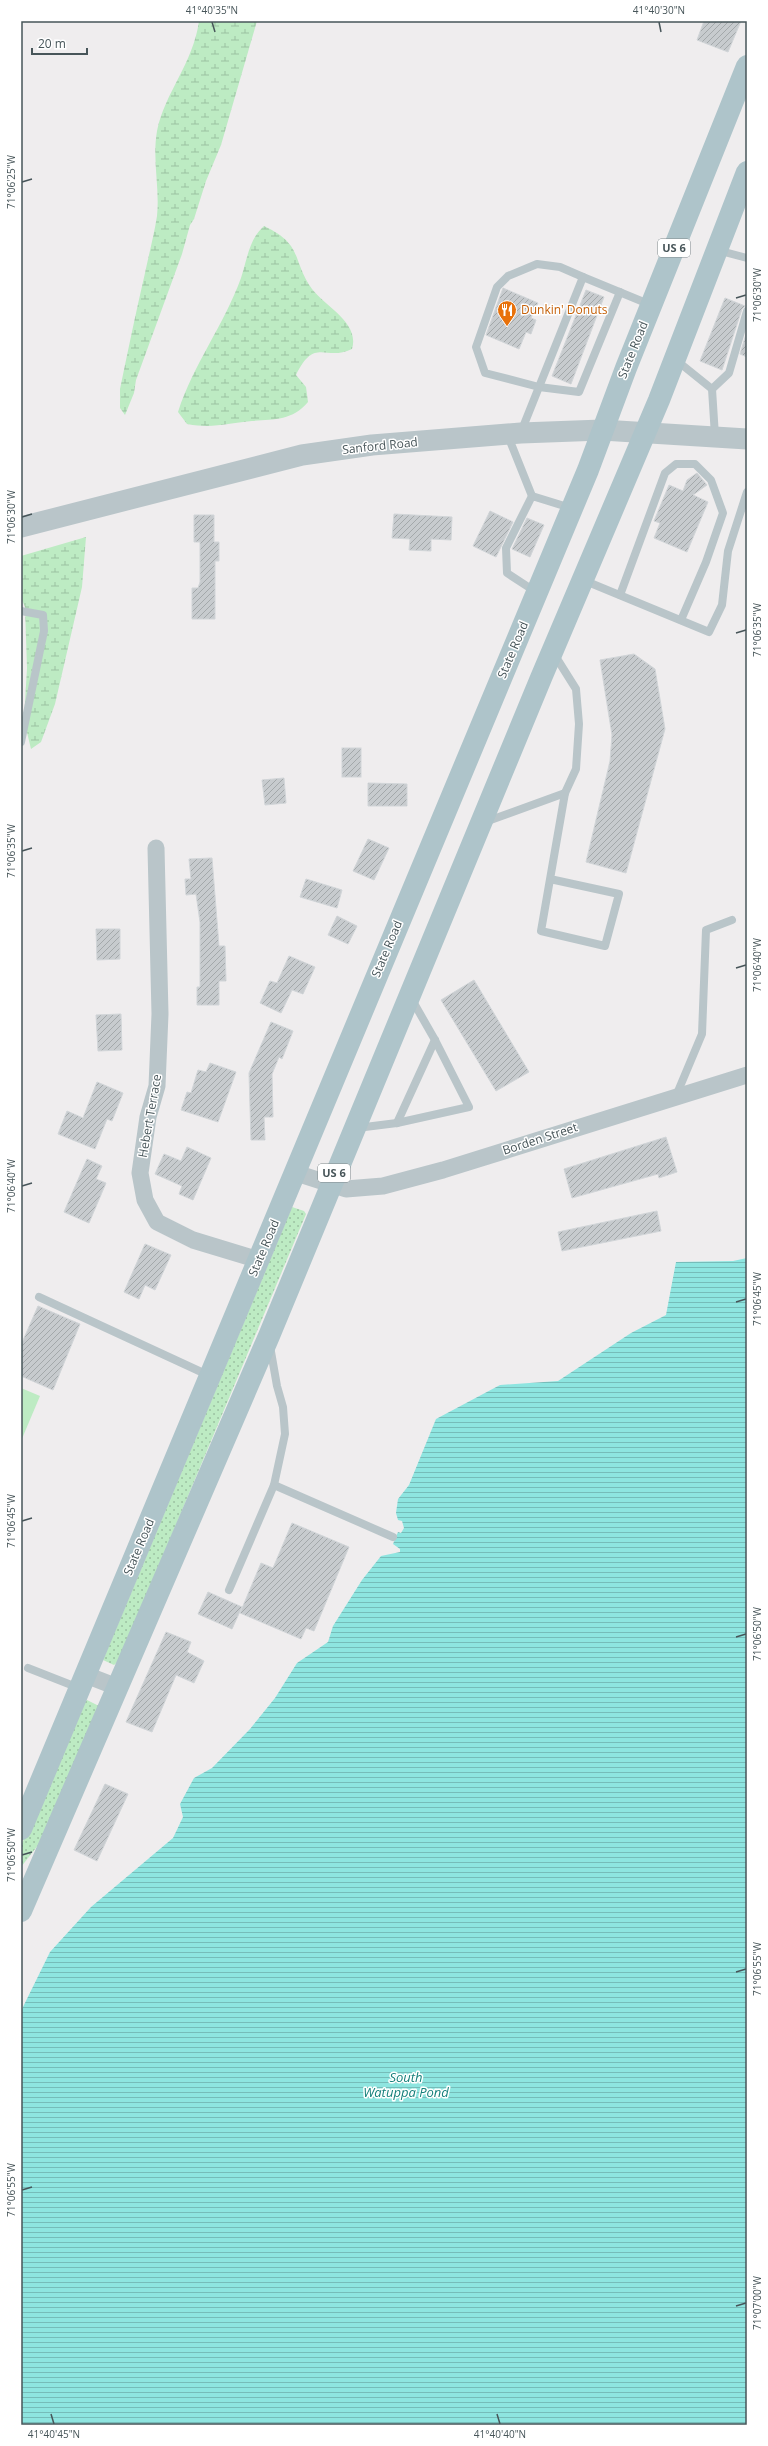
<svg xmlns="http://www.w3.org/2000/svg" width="768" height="2446" font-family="'Open Sans',sans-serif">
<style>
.green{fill:url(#green-dots)}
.wetland{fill:url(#wetland-marsh)}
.pitch{fill:#bdebc3}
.water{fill:url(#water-rules)}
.building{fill:url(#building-hatch);stroke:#d1d5d8}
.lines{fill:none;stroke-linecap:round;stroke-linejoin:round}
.service{stroke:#b9c5c9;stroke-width:8}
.minor{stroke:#b9c5c9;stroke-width:17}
.tertiary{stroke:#b9c5c9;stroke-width:21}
.primary{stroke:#aec4ca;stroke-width:22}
.ticks{fill:none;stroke:#475559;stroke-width:1.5}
.labels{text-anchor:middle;stroke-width:3;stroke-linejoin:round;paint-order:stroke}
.shield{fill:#fff;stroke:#7e888b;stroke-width:1}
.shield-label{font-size:11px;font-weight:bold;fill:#475559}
.food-label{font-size:12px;fill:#c56008;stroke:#fff;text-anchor:start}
.street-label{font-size:12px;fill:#475559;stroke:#fff}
.water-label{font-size:13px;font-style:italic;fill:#15807b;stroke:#fff}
.neatline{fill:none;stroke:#475559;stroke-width:1.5}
.ticks-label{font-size:10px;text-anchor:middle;fill:#475559}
</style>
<defs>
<pattern id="green-dots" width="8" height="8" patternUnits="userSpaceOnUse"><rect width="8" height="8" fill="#bdebc3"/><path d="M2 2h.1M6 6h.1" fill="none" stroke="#9bc1a1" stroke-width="1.8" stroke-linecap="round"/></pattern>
<pattern id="wetland-marsh" width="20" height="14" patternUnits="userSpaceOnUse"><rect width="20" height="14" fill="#bdebc3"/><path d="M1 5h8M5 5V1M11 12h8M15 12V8" fill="none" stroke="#9bc1a1"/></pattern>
<pattern id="water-rules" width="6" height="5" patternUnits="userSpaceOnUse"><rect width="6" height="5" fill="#8ee5e0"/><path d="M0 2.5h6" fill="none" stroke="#76bcb9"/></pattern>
<pattern id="building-hatch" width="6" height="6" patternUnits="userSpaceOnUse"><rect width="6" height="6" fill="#c7cbce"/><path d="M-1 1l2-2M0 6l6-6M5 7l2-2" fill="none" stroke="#a3a8aa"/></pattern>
</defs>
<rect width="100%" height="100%" fill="#efedee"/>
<!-- green -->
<g class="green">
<polygon points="292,1207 304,1211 306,1214 119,1661 114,1665 103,1660"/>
<polygon points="87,1700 99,1706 39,1844 21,1867 21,1846 82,1702"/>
</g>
<!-- wetland -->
<g class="wetland">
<path d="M199,21H257L221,145L206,181L194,219L190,225L182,254L136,380L134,393L125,415L120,408V389C128,350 136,312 145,273C149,254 154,235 157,216C160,188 152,160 157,131C165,92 193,64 199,21Z"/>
<path d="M264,226C304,245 291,259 312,289C326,307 360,323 352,349C325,362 315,336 296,375L306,387L308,402C292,421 274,419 252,421C226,423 214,429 187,424L178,412C193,365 224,325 241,278C247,260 249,239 264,226Z"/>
<polygon points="86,537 82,587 55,704 41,742 31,749 24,720 27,668 25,607 21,598 21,556"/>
</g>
<!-- pitch -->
<polygon class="pitch" points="21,1388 40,1396 21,1441"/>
<!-- water -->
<polygon class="water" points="747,1258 747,2425 21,2425 21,2011 50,1952 91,1907 173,1838 183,1817 180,1804 194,1778 212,1768 250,1729 275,1698 297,1663 328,1642 333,1626 362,1580 381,1556 400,1552 400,1549 393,1544 398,1532 401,1533 404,1528 402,1521 398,1520 396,1513 398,1499 409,1485 436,1419 500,1385 558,1381 631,1333 666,1315 676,1262 733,1261"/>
<!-- building -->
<g class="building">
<polygon points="704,21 741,21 728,52 697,40"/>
<polygon points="503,288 538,303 531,318 536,320 531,334 526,332 519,349 486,335"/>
<polygon points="586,290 604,297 571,384 552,376"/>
<polygon points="725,298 745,306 742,309 722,370 700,361"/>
<polygon points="747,331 747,357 740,354"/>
<polygon points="697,473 707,485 693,495 708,502 687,552 654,538 660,523 654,521 669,485 683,491 687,480"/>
<polygon points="490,511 513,522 496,557 473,546"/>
<polygon points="394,514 452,517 451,540 431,539 431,551 409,550 410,539 392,538"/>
<polygon points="194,515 214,515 214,542 219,542 219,561 215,561 215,619 192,619 192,588 198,588 200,582 200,542 194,542"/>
<polygon points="527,518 544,525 530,557 512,549"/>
<polygon points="634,654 655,669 665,729 626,873 586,862 610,761 612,735 600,660"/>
<rect x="342" y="748" width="19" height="29"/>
<polygon points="284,778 286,803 265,805 262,780"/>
<polygon points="368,783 407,784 407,806 368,806"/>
<polygon points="368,839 389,848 374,880 353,871"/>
<polygon points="212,858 219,946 225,946 226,981 219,981 219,1005 197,1005 197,987 200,987 200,922 196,894 186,895 185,879 191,879 189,859"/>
<polygon points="306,879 342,890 337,908 300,897"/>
<polygon points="337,916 357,926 348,944 328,935"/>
<polygon points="96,929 120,929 120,959 97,960"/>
<polygon points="289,956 315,967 303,994 292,990 281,1013 260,1003 270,981 277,983"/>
<polygon points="474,980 529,1072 496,1091 441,1000"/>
<polygon points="121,1014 122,1050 98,1051 96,1015"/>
<polygon points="271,1022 293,1031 282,1059 279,1057 272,1074 273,1117 264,1117 265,1140 251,1140 249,1073"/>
<polygon points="210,1063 236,1072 218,1122 181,1110 187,1092 191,1093 198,1070 206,1072"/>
<polygon points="97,1082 123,1093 112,1121 107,1119 95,1149 58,1134 67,1111 83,1118"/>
<polygon points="666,1137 677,1172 659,1178 658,1174 572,1198 564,1169"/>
<polygon points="187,1147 211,1158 193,1200 179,1194 182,1186 155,1174 164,1154 181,1161"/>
<polygon points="87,1159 102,1166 96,1179 106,1183 89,1223 64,1212"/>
<polygon points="657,1211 661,1231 562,1251 558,1232"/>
<polygon points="145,1244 171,1255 155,1290 145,1285 139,1299 124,1292"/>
<polygon points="38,1306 80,1324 53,1390 21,1376 21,1345"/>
<polygon points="292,1523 349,1547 314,1631 306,1628 301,1639 240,1613 261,1563 273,1568"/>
<polygon points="208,1592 242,1607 232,1629 198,1614"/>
<polygon points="166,1632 191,1642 187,1652 204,1661 194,1683 176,1675 152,1732 126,1722"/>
<polygon points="105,1784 128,1794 97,1861 74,1850"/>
</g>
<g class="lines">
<!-- service -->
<g class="service">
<polyline points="717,250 747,258"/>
<polyline points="583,277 560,267 537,264 508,276 497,287 476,347 485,373 539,387 579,392 620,292"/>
<polyline points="676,360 712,389 715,436"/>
<polyline points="712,389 729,373 747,311"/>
<polyline points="521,432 583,277 651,305"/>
<polyline points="508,436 532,496"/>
<polyline points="583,580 709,632 722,605 728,551 747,492"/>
<polyline points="536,592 507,573 506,548 532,496 571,508"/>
<polyline points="620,595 665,473 676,464 695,464 711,480 723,513 706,562 681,620"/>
<polyline points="21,611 43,615 44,631 21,742"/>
<polyline points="485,822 565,793"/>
<polyline points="550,879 619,894 605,946 541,931 565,793 576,769 579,724 576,689 554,654"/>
<polyline points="676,1096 702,1034 706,930 732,920"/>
<polyline points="397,1123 435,1040"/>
<polyline points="357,1128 397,1123 469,1107 435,1040 411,998"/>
<polyline points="39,1297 210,1376"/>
<polyline points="274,1485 393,1537"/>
<polyline points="229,1590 274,1485 285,1434 283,1407 277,1386 270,1346"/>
<polyline points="28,1668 79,1688"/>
</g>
<!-- minor -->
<g class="minor">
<polyline points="156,848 160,1014 157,1086 148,1117 140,1173 145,1200 157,1222 193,1240 259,1260"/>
<polyline points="296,1173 346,1189 383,1186 443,1170 747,1075"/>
<polyline points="86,1675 117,1687"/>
</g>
<!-- tertiary -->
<polyline class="tertiary" points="21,527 302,455 372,445 521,433 602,430 747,439"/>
<!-- primary -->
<g class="primary">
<polyline points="21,1829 588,470 626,368 747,66"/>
<polyline points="21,1911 269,1336 541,678 659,400 747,172"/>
</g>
</g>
<!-- ticks -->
<path class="ticks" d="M212,22L215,32M659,22L661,32M22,182L32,179M736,298L746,295M22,517L32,514M736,633L746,630M22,851L32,848M736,968L746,965M22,1186L32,1183M736,1302L746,1299M22,1521L32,1518M736,1637L746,1634M22,1855L32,1852M736,1972L746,1969M22,2190L32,2187M736,2306L746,2303M51,2414L54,2424M497,2414L500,2424"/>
<!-- icons -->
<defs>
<g id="restaurant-pin" transform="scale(1)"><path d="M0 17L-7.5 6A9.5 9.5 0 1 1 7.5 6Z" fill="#e8710a" stroke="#fff"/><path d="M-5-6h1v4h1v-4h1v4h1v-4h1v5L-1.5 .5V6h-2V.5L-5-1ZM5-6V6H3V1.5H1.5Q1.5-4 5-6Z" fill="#fff"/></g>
</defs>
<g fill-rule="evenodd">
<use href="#restaurant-pin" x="507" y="310"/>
</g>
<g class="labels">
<!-- shield labels -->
<g class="shield">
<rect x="658" y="239" width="32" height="18" rx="3"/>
<rect x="318" y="1164" width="32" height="18" rx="3"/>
</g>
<g class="shield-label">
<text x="674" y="252">US 6</text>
<text x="334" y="1177">US 6</text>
</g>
<!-- food labels -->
<g class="food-label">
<text x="521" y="314">Dunkin' Donuts</text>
</g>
<!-- street labels -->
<g class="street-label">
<text transform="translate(633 350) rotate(-68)" y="4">State Road</text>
<text transform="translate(380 446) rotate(-6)" y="4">Sanford Road</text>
<text transform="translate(513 650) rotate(-67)" y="4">State Road</text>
<text transform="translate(387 949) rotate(-67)" y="4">State Road</text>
<text transform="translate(150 1116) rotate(-80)" y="4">Hebert Terrace</text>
<text transform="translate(540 1139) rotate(-18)" y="4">Borden Street</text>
<text transform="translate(264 1248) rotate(-67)" y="4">State Road</text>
<text transform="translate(139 1547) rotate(-67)" y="4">State Road</text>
</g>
<!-- water labels -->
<g class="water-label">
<text x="406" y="2082">South<tspan x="406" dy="15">Watuppa Pond</tspan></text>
</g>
</g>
<!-- border -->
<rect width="768" height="2446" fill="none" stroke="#ffffff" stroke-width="44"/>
<!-- scale -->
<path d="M32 48v6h55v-6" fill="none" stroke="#475559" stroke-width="2"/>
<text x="38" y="48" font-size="12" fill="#475559" stroke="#ffffff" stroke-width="3" paint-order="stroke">20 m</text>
<rect x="22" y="22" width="724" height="2402" class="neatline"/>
<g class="ticks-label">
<text x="212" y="14">41°40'35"N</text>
<text x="659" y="14">41°40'30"N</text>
<text transform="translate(11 182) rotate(-90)" y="4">71°06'25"W</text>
<text transform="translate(757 295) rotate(-90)" y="4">71°06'30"W</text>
<text transform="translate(11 517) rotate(-90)" y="4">71°06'30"W</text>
<text transform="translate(757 630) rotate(-90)" y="4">71°06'35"W</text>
<text transform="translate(11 851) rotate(-90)" y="4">71°06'35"W</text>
<text transform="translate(757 965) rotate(-90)" y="4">71°06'40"W</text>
<text transform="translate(11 1186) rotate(-90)" y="4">71°06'40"W</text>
<text transform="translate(757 1299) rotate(-90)" y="4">71°06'45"W</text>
<text transform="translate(11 1521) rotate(-90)" y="4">71°06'45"W</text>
<text transform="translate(757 1634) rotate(-90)" y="4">71°06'50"W</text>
<text transform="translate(11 1855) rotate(-90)" y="4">71°06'50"W</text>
<text transform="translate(757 1969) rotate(-90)" y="4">71°06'55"W</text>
<text transform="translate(11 2190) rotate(-90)" y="4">71°06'55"W</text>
<text transform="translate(757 2303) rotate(-90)" y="4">71°07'00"W</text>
<text x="54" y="2438">41°40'45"N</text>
<text x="500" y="2438">41°40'40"N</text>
</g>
</svg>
